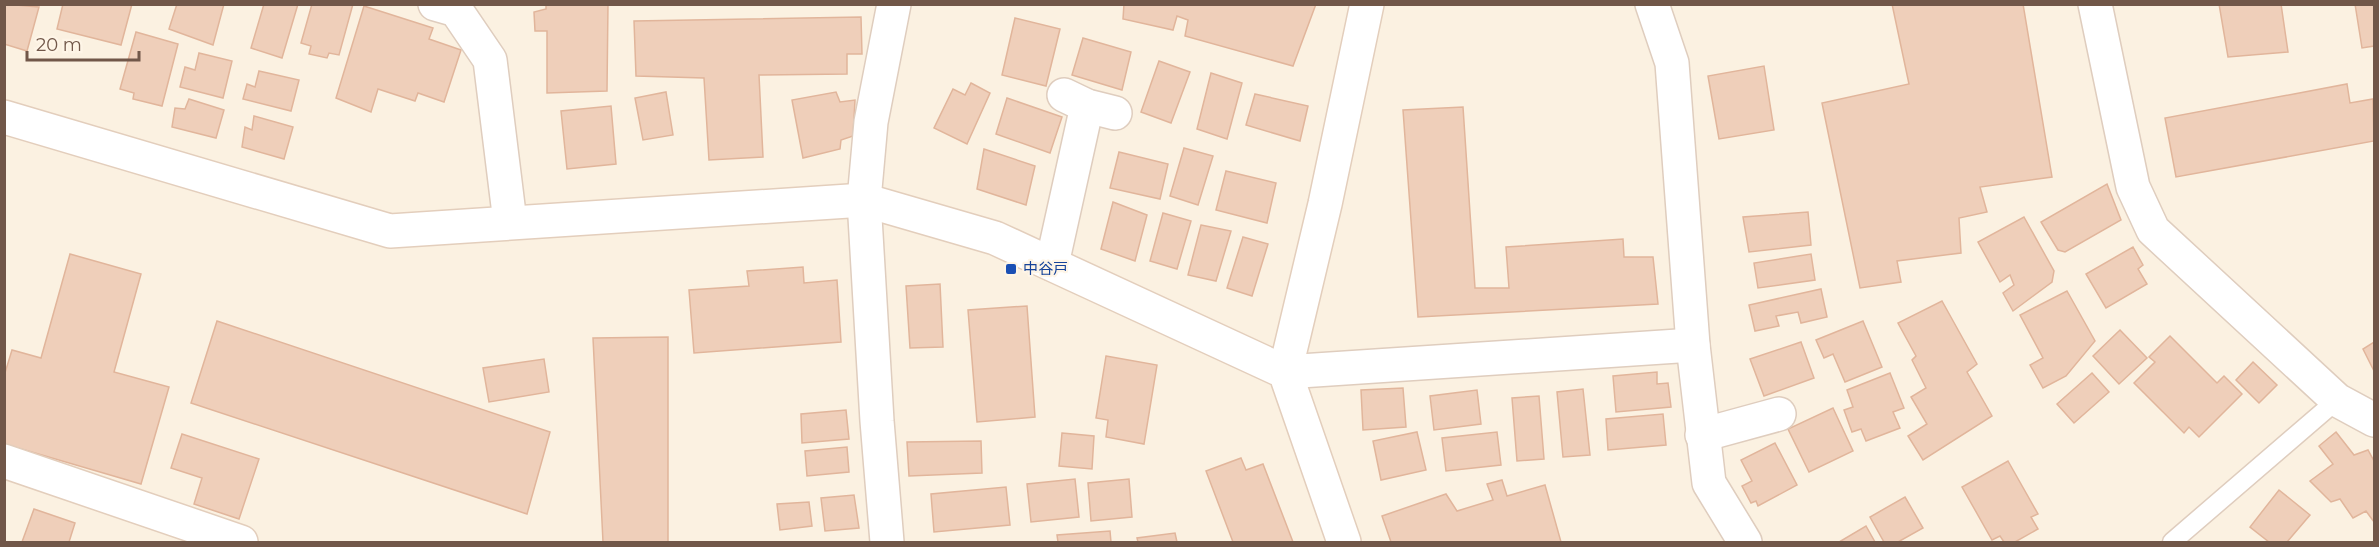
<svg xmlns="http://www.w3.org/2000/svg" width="2379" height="547" font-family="Montserrat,'Noto Sans JP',sans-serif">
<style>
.building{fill:#efcfba;stroke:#e1b59b;stroke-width:1.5}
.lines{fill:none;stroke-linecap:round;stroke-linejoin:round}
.lane-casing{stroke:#dfcdbe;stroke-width:21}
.street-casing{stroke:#dfcdbe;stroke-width:36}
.secondary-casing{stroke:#e3cebc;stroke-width:36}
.lane{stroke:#fff;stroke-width:18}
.street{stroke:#fff;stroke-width:33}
.secondary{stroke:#fff;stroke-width:33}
.transit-dot{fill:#1a4fb4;stroke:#fef5e7;stroke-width:2}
.labels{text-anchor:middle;stroke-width:4.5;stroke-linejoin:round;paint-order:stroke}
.transit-label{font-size:15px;fill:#164399;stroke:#fef5e7;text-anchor:start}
</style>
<rect width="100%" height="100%" fill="#fbf1e1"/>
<!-- building -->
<g class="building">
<polygon points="4,4 39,7 27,51 4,44"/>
<polygon points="63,4 132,4 121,45 57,29"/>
<polygon points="177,4 224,4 213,45 169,29"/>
<polygon points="264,4 298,4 282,58 251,48"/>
<polygon points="312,4 353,4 339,55 329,53 327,58 309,54 311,46 301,43"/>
<polygon points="546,4 608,4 607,91 547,93 547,31 535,31 534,12 546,9"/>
<polygon points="1124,4 1316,4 1293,66 1185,36 1188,20 1177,16 1173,30 1123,19"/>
<polygon points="1892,4 2023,4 2052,177 1980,187 1987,212 1959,218 1961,253 1897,261 1901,282 1860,288 1822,103 1909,84"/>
<polygon points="2219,4 2281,4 2288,52 2228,57"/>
<polygon points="2355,4 2374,4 2374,46 2362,48"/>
<polygon points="364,6 433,28 429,39 461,50 444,102 418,93 415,101 378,89 371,112 336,98"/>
<polygon points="861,17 862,54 847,54 847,74 759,75 763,157 709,160 704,78 636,76 634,21"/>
<polygon points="1015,18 1060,29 1046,86 1002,75"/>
<polygon points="136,32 178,44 162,106 133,99 134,93 120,89"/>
<polygon points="1083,38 1131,52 1122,90 1072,75"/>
<polygon points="199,53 232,61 223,98 180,87 185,67 195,70"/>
<polygon points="1159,61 1190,72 1171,123 1141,112"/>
<polygon points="1764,66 1774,130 1719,139 1708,76"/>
<polygon points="259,71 299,80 291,111 243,99 247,84 255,87"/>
<polygon points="1211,73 1242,83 1227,139 1197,129"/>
<polygon points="971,83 990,93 967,144 934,128 953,89 965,95"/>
<polygon points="2347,84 2350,103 2373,99 2374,141 2176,177 2165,118"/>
<polygon points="666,92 673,135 643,140 635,98"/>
<polygon points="836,92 840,102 855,100 853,136 841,140 840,149 803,158 792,100"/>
<polygon points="1255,94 1308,106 1300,141 1246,125"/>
<polygon points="1007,98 1062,117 1050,153 996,134"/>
<polygon points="189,99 224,110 216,138 172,127 175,108 185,109"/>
<polygon points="611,106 616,164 567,169 561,111"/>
<polygon points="1463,107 1475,288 1509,288 1506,247 1623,239 1624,257 1653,257 1658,304 1418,317 1403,110"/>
<polygon points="254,116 293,127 284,159 242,147 245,127 252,130"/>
<polygon points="1184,148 1213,156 1198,205 1170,196"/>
<polygon points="984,149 1035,166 1026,205 977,189"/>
<polygon points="1119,152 1168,164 1160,199 1110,188"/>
<polygon points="1226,171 1276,183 1267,223 1216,210"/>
<polygon points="2107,184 2121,220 2065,252 2058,250 2041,222"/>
<polygon points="1113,202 1147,215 1135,261 1101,249"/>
<polygon points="1808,212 1811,245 1749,252 1743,217"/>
<polygon points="1163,213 1191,221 1177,269 1150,261"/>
<polygon points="2024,217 2054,271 2052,282 2013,311 2003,293 2014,285 2010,275 2000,282 1978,242"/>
<polygon points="1201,225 1231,231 1216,281 1188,275"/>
<polygon points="1243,237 1268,244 1252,296 1227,288"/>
<polygon points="2133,247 2143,265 2138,269 2147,284 2106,308 2086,274"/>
<polygon points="70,254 141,274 114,372 169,387 141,484 4,444 4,376 12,350 41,358"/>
<polygon points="1811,254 1815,280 1758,288 1754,263"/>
<polygon points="803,267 804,283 837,280 841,342 694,353 689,290 749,286 747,271"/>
<polygon points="940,284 943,347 910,348 906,286"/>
<polygon points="1821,289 1827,317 1801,323 1798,312 1776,316 1779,326 1755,331 1749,305"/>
<polygon points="2067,291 2095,341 2066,376 2043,388 2030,365 2043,358 2020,315"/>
<polygon points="1942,301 1977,364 1967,372 1992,416 1923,460 1908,436 1927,424 1911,397 1926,388 1912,360 1916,356 1898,323"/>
<polygon points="1027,306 1035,417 977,422 968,310"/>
<polygon points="217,321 550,432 527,514 191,403"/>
<polygon points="1863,321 1882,367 1845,382 1833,354 1824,358 1816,340"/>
<polygon points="2120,330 2147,358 2119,384 2093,356"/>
<polygon points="2170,336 2217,383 2224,376 2242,394 2199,437 2189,427 2184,433 2134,383 2155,362 2149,357"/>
<polygon points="668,337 668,542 603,542 593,338"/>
<polygon points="1801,342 1814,378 1764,396 1750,359"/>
<polygon points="2374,342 2374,371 2363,349"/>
<polygon points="1106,356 1157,365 1144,444 1106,437 1108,420 1096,418"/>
<polygon points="544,359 549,392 489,402 483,368"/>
<polygon points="2253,362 2277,385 2259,403 2236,380"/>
<polygon points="1657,372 1657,384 1668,383 1671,407 1616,412 1613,376"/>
<polygon points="1890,373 1904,408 1893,412 1900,428 1866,441 1861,429 1852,432 1844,410 1853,407 1847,390"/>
<polygon points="2092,373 2109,392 2074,423 2057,404"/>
<polygon points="1403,388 1406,427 1363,430 1361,390"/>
<polygon points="1583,389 1590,455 1563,457 1557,392"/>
<polygon points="1477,390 1481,424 1434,430 1430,396"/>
<polygon points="1539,396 1544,459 1517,461 1512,398"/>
<polygon points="1833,408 1853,451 1809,472 1788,429"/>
<polygon points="846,410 849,439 802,443 801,414"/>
<polygon points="1663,414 1666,445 1608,450 1606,419"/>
<polygon points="1417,432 1426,470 1381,480 1373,441"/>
<polygon points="1497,432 1501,465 1446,471 1442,438"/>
<polygon points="2336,432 2354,455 2368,450 2374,461 2374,522 2366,511 2353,518 2340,499 2331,502 2310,481 2333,464 2319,446"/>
<polygon points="1062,433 1094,436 1092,469 1059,466"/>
<polygon points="182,434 259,459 239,519 194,504 202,478 171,468"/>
<polygon points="981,441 982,473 909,476 907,442"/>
<polygon points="1775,443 1797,485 1758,506 1756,501 1751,503 1742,486 1752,481 1741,460"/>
<polygon points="847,447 849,472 807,476 805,451"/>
<polygon points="1241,458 1246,470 1263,464 1293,542 1233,542 1206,471"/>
<polygon points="2008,461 2038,514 2031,517 2038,529 2015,542 2004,542 2000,536 1992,540 1962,487"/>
<polygon points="1075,479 1079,517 1031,522 1027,484"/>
<polygon points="1129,479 1132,517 1091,521 1088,483"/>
<polygon points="1502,480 1507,496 1545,485 1561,542 1391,542 1382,516 1446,494 1457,511 1493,500 1487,484"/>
<polygon points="1006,487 1010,525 934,532 931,494"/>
<polygon points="2279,490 2310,515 2287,542 2269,542 2250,527"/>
<polygon points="854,495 859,528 825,531 821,498"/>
<polygon points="1905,497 1923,528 1898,542 1884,542 1870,517"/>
<polygon points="809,502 812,526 780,530 777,504"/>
<polygon points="34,509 75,523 69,542 22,542"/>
<polygon points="1866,526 1875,542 1839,542"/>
<polygon points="1110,531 1111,542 1058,542 1057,535"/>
<polygon points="1175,533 1177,542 1138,542 1137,538"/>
</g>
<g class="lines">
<!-- lane casing -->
<g class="lane-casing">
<polyline id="lane" points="2172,542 2337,400"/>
</g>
<!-- street casing -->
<g class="street-casing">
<g id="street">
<polyline points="435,4 456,10 490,60 510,222"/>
<polyline points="1652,4 1672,63 1693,345 1709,483 1745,542"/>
<polyline points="2095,4 2133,187 2153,230 2337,400 2374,420"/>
<polyline points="1064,95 1087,106 1115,113"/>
<polyline points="1052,264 1087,106"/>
<polyline points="1285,372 1693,345"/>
<polyline points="1702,435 1779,414"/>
<polyline points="887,542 877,421 864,200 871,122 894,4"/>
</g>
</g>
<!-- secondary casing -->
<g class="secondary-casing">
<g id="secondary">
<polyline points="4,117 390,231 864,200 995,238 1285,372 1344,542"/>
<polyline points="1285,372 1325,204 1367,4"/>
<polyline points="4,461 241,542"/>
</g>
</g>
<!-- lane -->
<use href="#lane" class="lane"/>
<!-- street -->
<use href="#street" class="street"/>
<!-- secondary -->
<use href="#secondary" class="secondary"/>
</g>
<!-- markers -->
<rect class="transit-dot" x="1005" y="263" width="12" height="12" rx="3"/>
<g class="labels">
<!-- transit labels -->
<g class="transit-label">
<text x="1023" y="274">中谷戸</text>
</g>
</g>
<!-- border -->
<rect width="2379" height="547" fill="none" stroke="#715749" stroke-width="12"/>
<!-- scale -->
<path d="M27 51v9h112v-9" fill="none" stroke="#715749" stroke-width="3"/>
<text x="36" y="51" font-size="18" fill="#715749" stroke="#fef5e7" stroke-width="4.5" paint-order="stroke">20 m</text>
</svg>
